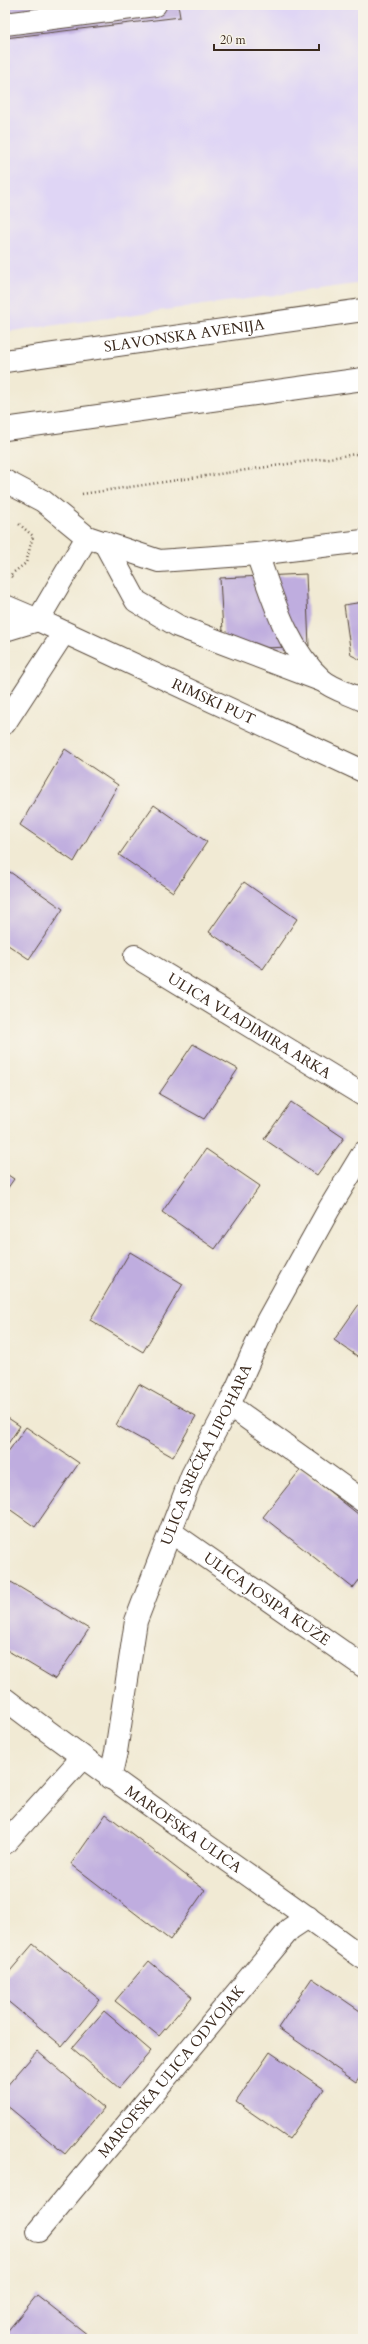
<svg xmlns="http://www.w3.org/2000/svg" width="368" height="2344" font-family="Cardo,serif">
<style>
.built{fill:#dfd5f5}
.building{fill:#bfaddf}
.lines{fill:none;stroke-linecap:round;stroke-linejoin:round}
.minor-casing{stroke:#564739;stroke-width:24}
.major-casing{stroke:#564739;stroke-width:24}
.path{stroke:#564739;stroke-width:2.5;stroke-dasharray:1 3;stroke-linecap:butt}
.minor{stroke:#fff;stroke-width:22}
.major{stroke:#fff;stroke-width:22}
.labels{text-anchor:middle;stroke-width:3;stroke-linejoin:round;paint-order:stroke}
.street-label{font-size:15px;fill:#3b2a1e;stroke:#f7f3e8}
</style>
<rect width="100%" height="100%" fill="#f7f3e8"/>
<filter id="ink" filterUnits="userSpaceOnUse"><feTurbulence type="fractalNoise" baseFrequency=".025" numOctaves="2"/><feDisplacementMap in="SourceGraphic" scale="8" xChannelSelector="R" yChannelSelector="G"/><feConvolveMatrix kernelMatrix="1 2 1 2 8 2 1 2 1" color-interpolation-filters="sRGB"/></filter>
<filter id="wash" filterUnits="userSpaceOnUse"><feTurbulence type="fractalNoise" baseFrequency=".012" numOctaves="4" result="noise"/><feDisplacementMap in="SourceGraphic" scale="16" xChannelSelector="R" yChannelSelector="G"/><feGaussianBlur stdDeviation="0.9" result="paint"/><feColorMatrix in="noise" values="0 0 0 0 0 0 0 0 0 0 0 0 0 0 0 0 0 1.4 0 .05"/><feComposite in="paint" operator="in"/></filter>
<g filter="url(#wash)">
<rect width="100%" height="100%" fill="#f1ead4"/>
<!-- built -->
<polygon class="built" points="5,5 363,5 363,283 5,332"/>
<g id="blocks">
<!-- building -->
<g class="building">
<polygon points="5,5 178,5 180,17 5,38"/>
<polygon points="306,574 309,646 224,650 220,578"/>
<polygon points="363,602 363,661 351,655 344,605"/>
<polygon points="65,749 118,785 74,862 20,825"/>
<polygon points="154,805 207,842 173,892 119,855"/>
<polygon points="10,872 63,909 29,959 5,943 5,879"/>
<polygon points="244,882 297,919 263,969 209,932"/>
<polygon points="193,1044 238,1069 204,1119 159,1094"/>
<polygon points="291,1102 344,1138 317,1175 264,1139"/>
<polygon points="206,1149 260,1186 215,1249 162,1212"/>
<polygon points="5,1173 14,1179 5,1192"/>
<polygon points="130,1252 183,1284 143,1352 90,1320"/>
<polygon points="362,1300 363,1301 363,1360 334,1340"/>
<polygon points="139,1384 196,1416 173,1457 116,1425"/>
<polygon points="5,1416 20,1426 5,1448"/>
<polygon points="26,1427 79,1463 35,1527 5,1506 5,1456"/>
<polygon points="301,1469 363,1518 363,1575 353,1588 263,1517"/>
<polygon points="11,1582 89,1629 55,1679 5,1649 5,1591"/>
<polygon points="106,1814 205,1890 170,1940 71,1864"/>
<polygon points="33,1944 100,2000 62,2046 5,1999 5,1977"/>
<polygon points="149,1961 192,1997 159,2036 115,2001"/>
<polygon points="312,1978 363,2013 363,2071 356,2082 278,2028"/>
<polygon points="104,2011 151,2051 119,2088 72,2048"/>
<polygon points="37,2051 104,2108 65,2154 5,2104 5,2088"/>
<polygon points="270,2052 324,2089 289,2139 236,2102"/>
<polygon points="37,2295 88,2335 85,2339 5,2339 5,2334"/>
</g>
</g>
</g>
<g filter="url(#ink)">
<use href="#blocks" fill-opacity="0" stroke="#564739" stroke-width="1"/>
<g class="lines">
<!-- minor casing -->
<g class="minor-casing">
<g id="minor">
<polyline points="5,24 155,5"/>
<polyline points="5,481 43,501 87,537 159,561 257,554 363,541"/>
<path id="s1" d="M87,537L38,620L363,771"/>
<polyline points="104,542 136,601 178,626 323,681"/>
<path d="M257,554C273,598 286,648 322,680C332,689 351,694 363,700"/>
<polyline points="5,606 38,620"/>
<polyline points="5,630 38,620"/>
<polyline points="5,723 63,634"/>
<path id="s2" d="M135,956L363,1095"/>
<polyline points="229,1405 363,1501"/>
<path id="s3" d="M171,1532L363,1666"/>
<path id="s4" d="M5,1699C122,1789 245,1870 363,1958"/>
<path id="s5" d="M110,1778L116,1752L136,1621L192,1475L229,1405L267,1321L329,1209L363,1153"/>
<polyline points="5,1843 82,1758"/>
<path id="s6" d="M38,2231L290,1929L308,1917"/>
</g>
</g>
<!-- major casing -->
<g class="major-casing">
<g id="major">
<path id="s7" d="M5,361L363,310"/>
<polyline points="5,429 363,379"/>
</g>
</g>
<!-- path -->
<g class="path">
<polyline points="82,494 363,453"/>
<polyline points="12,577 10,575 26,563 33,536 19,524"/>
</g>
<!-- minor -->
<use href="#minor" class="minor"/>
<!-- major -->
<use href="#major" class="major"/>
</g>
</g>
<g class="labels">
<!-- street labels -->
<g class="street-label">
<text dy="5" stroke="none"><textPath href="#s7" startOffset="181">SLAVONSKA AVENIJA</textPath></text>
<text dy="5" stroke="none"><textPath href="#s1" startOffset="290">RIMSKI PUT</textPath></text>
<text dy="5" stroke="none"><textPath href="#s2" startOffset="134">ULICA VLADIMIRA ARKA</textPath></text>
<text dy="5" stroke="none"><textPath href="#s5" startOffset="340">ULICA SREĆKA LIPOHARA</textPath></text>
<text dy="5" stroke="none"><textPath href="#s3" startOffset="117">ULICA JOSIPA KUŽE</textPath></text>
<text dy="5" stroke="none"><textPath href="#s4" startOffset="221">MAROFSKA ULICA</textPath></text>
<text dy="5" stroke="none"><textPath href="#s6" startOffset="208">MAROFSKA ULICA ODVOJAK</textPath></text>
</g>
</g>
<!-- margin -->
<rect width="368" height="2344" fill="none" stroke="#f7f3e8" stroke-width="20"/>
<!-- scale -->
<path d="M214 44v6h105v-6" fill="none" stroke="#3b2a1e" stroke-width="2"/>
<text x="220" y="44" font-size="12" fill="#3b2a1e" stroke="#f7f3e8" stroke-width="3" paint-order="stroke">20 m</text>
</svg>
